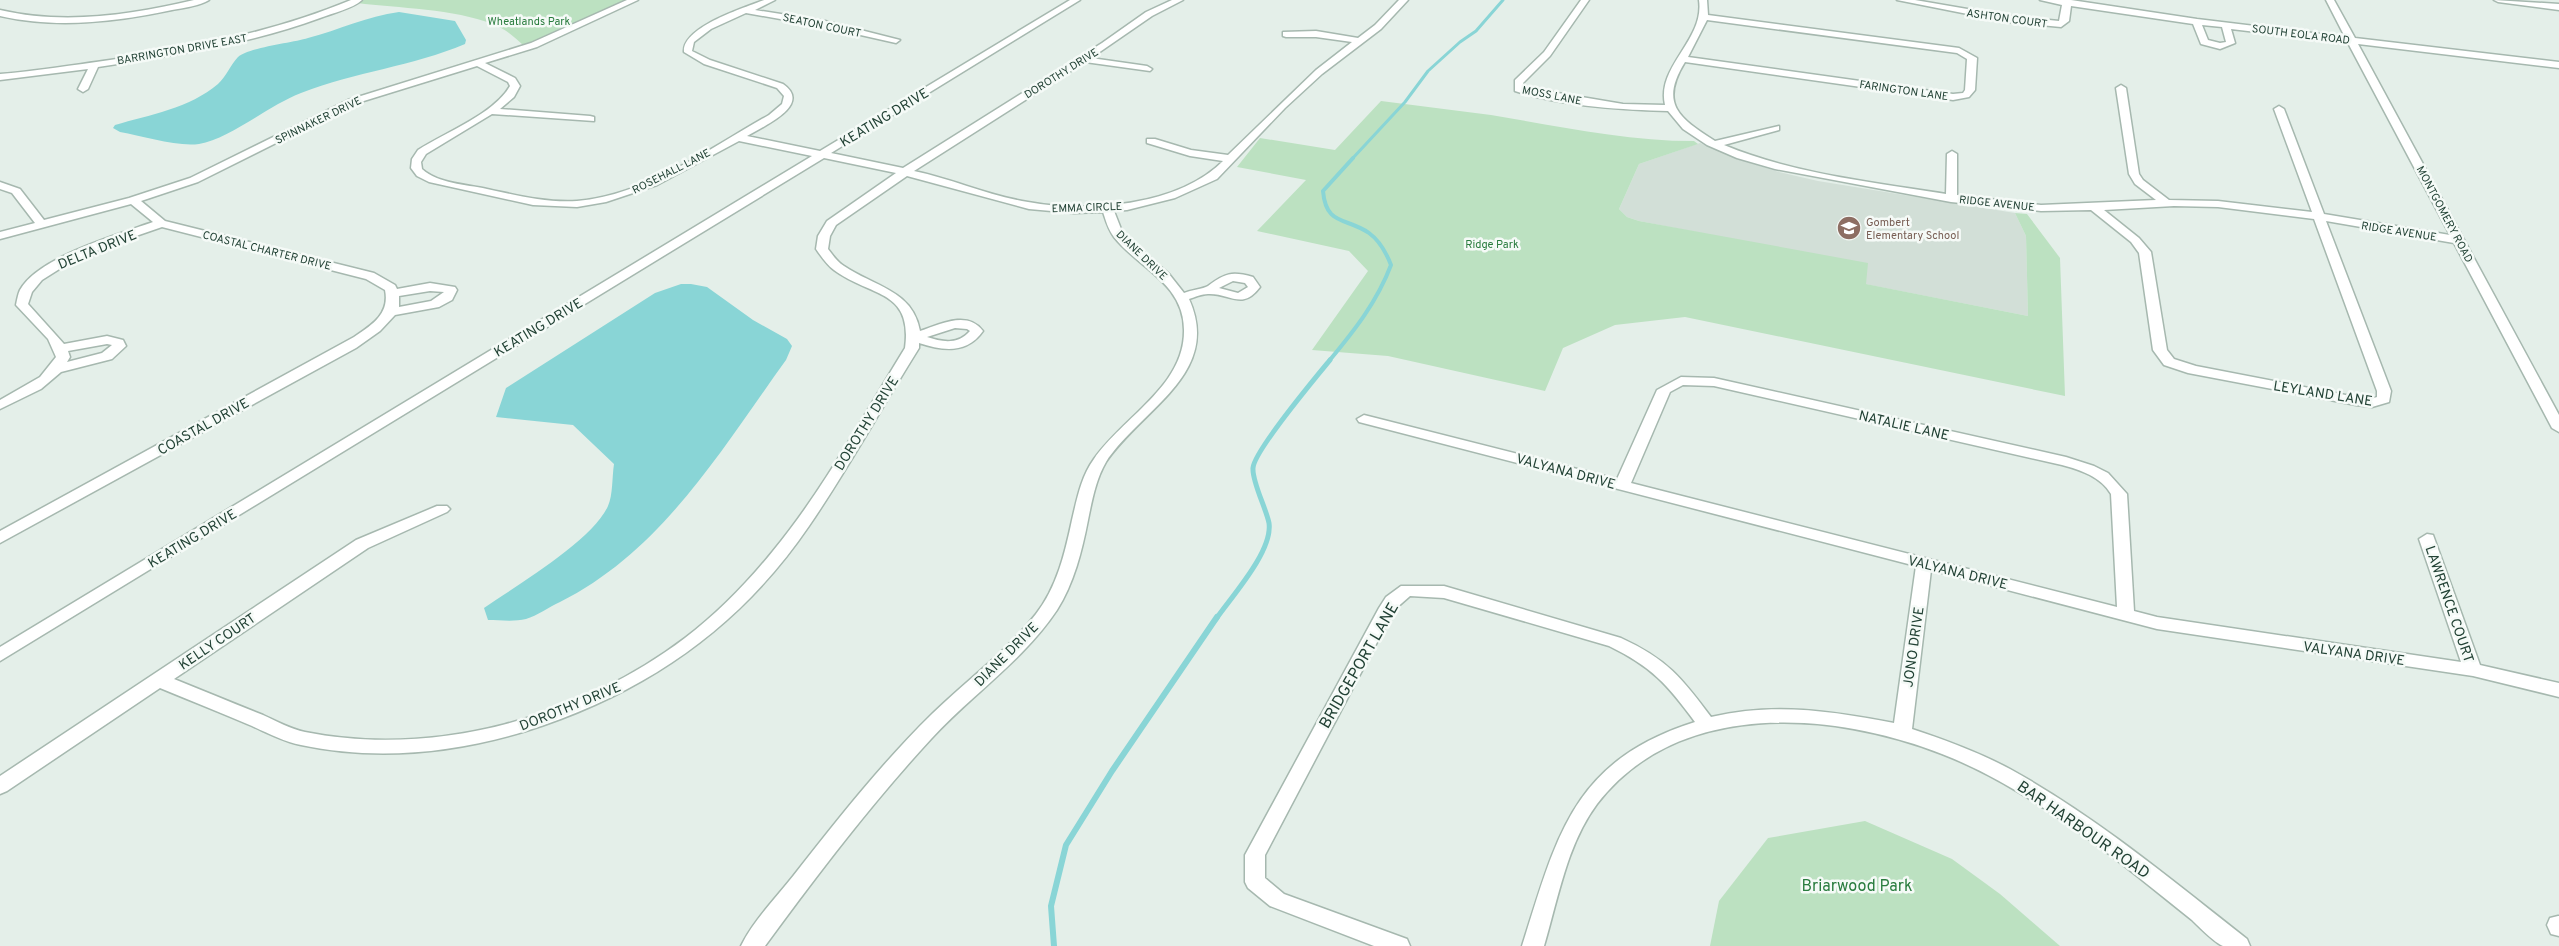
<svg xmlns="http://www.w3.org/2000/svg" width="2559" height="946" font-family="Overpass,sans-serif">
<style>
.built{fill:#d2dfd7}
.green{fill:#bce1c1}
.water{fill:#89d5d6}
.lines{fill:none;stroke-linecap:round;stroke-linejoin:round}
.stream-far3{stroke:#89d5d6;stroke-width:3}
.stream-far2{stroke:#89d5d6;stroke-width:4}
.stream-far1{stroke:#89d5d6;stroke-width:5}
.stream{stroke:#89d5d6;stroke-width:6}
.minor-casing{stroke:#a6b8af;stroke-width:3}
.minor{fill:#fff;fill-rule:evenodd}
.labels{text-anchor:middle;stroke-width:5;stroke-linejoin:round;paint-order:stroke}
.far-street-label{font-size:11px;fill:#224235;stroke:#f5faf7}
.far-park-label{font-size:11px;fill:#297c3e;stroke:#f5faf7}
.far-education-label{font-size:11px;fill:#785e54;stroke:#f5faf7;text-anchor:start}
.street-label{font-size:14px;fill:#224235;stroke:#f5faf7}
.near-street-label{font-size:16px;fill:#224235;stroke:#f5faf7}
.near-park-label{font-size:16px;fill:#297c3e;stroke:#f5faf7}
</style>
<rect width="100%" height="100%" fill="#e4efe9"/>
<!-- built -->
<polygon class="built" points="1700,143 1737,159 1779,172 1818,181 2015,213 2026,236 2028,316 1865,284 1732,239 1639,221 1627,217 1619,209 1639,164"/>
<!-- green -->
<g class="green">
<path d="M364,0H626L524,46C514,37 505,28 492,24C455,9 398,8 357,3Z"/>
<path d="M1381,101C1418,106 1454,110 1491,115C1558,126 1625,141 1694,141L1698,144L1639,164L1619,209L1627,217L1639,221L1868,263L1866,284L2028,316L2026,236L2015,213L2027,214L2060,258L2065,396L1685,317L1615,325L1563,348L1545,391L1388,356L1312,350L1368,271L1349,251L1257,231L1306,180L1237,167L1260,138L1335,150Z"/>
<polygon points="1865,821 1952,859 2000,894 2060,946 1710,946 1719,901 1768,838"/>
</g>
<!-- water -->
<g class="water">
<path d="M399,12L455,21L466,40L465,44C413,66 355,72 301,93C269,105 230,139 199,144C177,147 143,136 120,132L113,128L115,125C149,115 190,108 218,84C226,77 231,64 238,57C250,47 292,43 308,38C339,30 367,16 399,12Z"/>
<path d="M681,284H691L707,287L753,320L787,339L792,346L786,360C721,450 662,551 560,602C549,607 537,616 526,619C514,622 499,620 488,620L484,608C516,586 593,540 608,506C613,495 612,477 614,464L573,425L496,417L506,388L655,293Z"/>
</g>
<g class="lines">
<!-- stream-far3 -->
<polyline class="stream-far3" points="1352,159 1405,102 1428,71 1460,42 1476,31 1503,0"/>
<!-- stream-far2 -->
<path class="stream-far2" d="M1329,361C1354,331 1377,302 1391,265C1386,252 1380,241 1369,233C1346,217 1326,226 1323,191L1353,158"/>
<!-- stream-far1 -->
<path class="stream-far1" d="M1216,619C1232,596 1273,551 1269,523C1266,508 1252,482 1253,468C1254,451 1316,377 1330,360"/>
<!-- stream -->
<polyline class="stream" points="1054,946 1051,906 1066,845 1112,771 1217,617"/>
<!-- minor casing -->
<g class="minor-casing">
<g id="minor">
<path d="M194,0H209C200,6 183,8 172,10C115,22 57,29 0,16V10C64,25 131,15 194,0Z"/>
<path d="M351,0H362C352,9 333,13 320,18C249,44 173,56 98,67L88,89L83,92L78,89L88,69L0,80V74C37,71 73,65 110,60C192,48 274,32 351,0Z"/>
<path d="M627,0H638L537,47L485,63L515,78L520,86L514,97L500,109L590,116L594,117V121L492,114L426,154L421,162L422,169C439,184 465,184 487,189C516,195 546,203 577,201C647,195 710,148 769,115L782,104L784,96L777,88L704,64L684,52C682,27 744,8 764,0H775L755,10L825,21L900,40L896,43L825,27L746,13L711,29L694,42L692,51L710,60L783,84C813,105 764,126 747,136L820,151L1070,0H1080L831,153L903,168L1102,43L1146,12L1172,0H1183L1152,16L1091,58L1147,66L1152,69L1150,71L1085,62L914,171C953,179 989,196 1028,202C1088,213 1178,206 1223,161L1190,156L1147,143V139H1155L1191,150L1228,155L1316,70L1352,42L1316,37H1286L1283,36V32L1316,31L1358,38L1375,25L1399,0H1408L1381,29L1322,74L1285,108L1217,179L1175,198L1127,210L1114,211L1123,234L1169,274L1184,293C1191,290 1203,289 1208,286C1225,273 1232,271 1253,277L1260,287C1242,311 1230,293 1208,294C1202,294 1195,297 1189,299C1223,374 1140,410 1106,462C1096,479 1092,500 1088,520C1082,551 1074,583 1057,610C1023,661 971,695 931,739C871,804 817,875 765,946H741C753,921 776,898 794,875C837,820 882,763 932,714C967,680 1006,652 1036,614C1057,587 1065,553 1072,520C1077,499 1081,477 1094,459C1123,417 1185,386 1184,330C1184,283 1138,268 1114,237C1108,229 1106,221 1103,212L1074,213L1029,209L907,176L836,225L830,236L828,249C833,255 837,262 844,266C873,286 913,290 920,331C940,324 968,310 983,331C967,354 943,351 919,343V348C882,407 848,469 809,526C739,629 644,694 526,731C454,753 376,761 301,745C285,742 268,733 252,726C222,713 191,701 160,688L7,791L0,794V776L356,540L437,506H447L450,509L447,512L368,548L174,679C203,691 233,703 263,715C276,721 291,729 305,732C434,758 581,717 685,638C718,613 747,583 773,551C824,489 863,416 905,348C913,289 870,297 834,270C827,265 821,256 816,249L818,236L827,221L896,173L824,158L0,661V647L812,156L739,141L657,185L606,202L577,207L533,205L429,182L417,176L411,168L412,159L418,150C446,132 494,114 510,86L508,82L477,66L354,104L198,182L141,201L165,221L374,273L395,285L397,289L430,283L455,287L457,290L452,300L439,307L395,315L380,331L356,348L0,543V531L354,337C372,325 390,314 385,290L366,279L162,227L107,246L61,268L42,280L32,292L28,304L64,344L107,336L123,340L126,346L112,359L61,372L41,389L0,409V400L40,377L56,357L48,339L16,305C17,300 18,294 20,290C38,257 119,234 153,222L131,204L0,239V232L35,223L12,193L0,189V182L20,189L44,220L129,198L190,178L348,100L531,43ZM1233,281L1245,283L1248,287L1238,293L1219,288ZM430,291L444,292L431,301L399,307V296ZM955,328L967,329L970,331C958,345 942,342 927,337ZM107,344L112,345L102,353L67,362L70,357L68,351Z"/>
<path d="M1581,0H1589L1550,56L1523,83V87L1623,104L1665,105C1656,66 1705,40 1699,0H1707L1708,15L1959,48L1977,58L1975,90L1969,97L1953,100L1685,62C1659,104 1679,118 1715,141L1779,126V130L1724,145C1794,174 1871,182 1946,194L1947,154L1952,151L1957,154V195L2041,205L2156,200L2135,184L2129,174L2116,88L2121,85L2126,88L2139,174L2143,180L2169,200L2218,201L2312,212L2274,109L2279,106L2284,109L2324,214L2450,235L2348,43L2231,29L2235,43L2220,49L2201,44L2193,24L2071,6L2069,21L2061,27L2008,22L1897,0H1915L2008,16L2059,21L2062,5L2040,0H2071L2197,19L2345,37L2326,0H2334L2355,38L2559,62V68L2358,44L2559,415V432L2552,428L2454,243L2326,221L2391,391L2389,402L2372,407L2356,405L2188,373L2164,365L2153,350L2139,253L2131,242L2091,210L2041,211L1951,202L1775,169L1737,158L1707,145L1683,129L1668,111C1620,110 1560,106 1515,91V80L1544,52ZM1707,20L1957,53L1967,59L1965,90L1963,93L1953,94L1688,57ZM2202,25L2222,27L2226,42L2220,43L2208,40ZM2174,206L2218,207L2314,219L2377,391V397L2371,399L2356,397L2196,366L2174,359L2167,350L2151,252L2139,238L2104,210Z"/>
<polygon points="2494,0 2559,4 2559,10 2498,2"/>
<path d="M1681,377L1714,378L2066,457L2094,466L2108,473L2127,494L2134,611L2157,617L2461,662L2419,539L2427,534L2433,535L2480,665L2559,683V697L2473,676L2157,629L1931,570L1912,729C1945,740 1978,752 2010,769C2095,816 2171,879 2247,939L2250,946C2242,946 2230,946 2223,946C2215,943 2199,927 2192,920C2159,894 2127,867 2093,842C2046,808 1996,775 1942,754C1832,711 1678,699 1597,804C1567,844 1558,899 1544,946H1522C1557,836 1572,761 1695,722C1667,684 1652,667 1609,646L1444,598L1410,596L1394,610L1265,855V878L1284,894L1407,939L1410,946H1374L1270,906L1248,888L1245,882V855L1379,608L1386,597L1401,586H1444L1621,638C1667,659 1682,678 1711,717C1773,702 1833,711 1894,723L1916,566L1359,422L1357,419L1364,415L1617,479L1657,390ZM1683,385L1714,386L2062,465C2081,470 2101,477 2111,494L2117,607L1631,483L1670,392Z"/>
<polygon points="2558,916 2559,916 2559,936 2551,934 2547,925 2550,918"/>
</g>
</g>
<!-- minor -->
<use href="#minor" class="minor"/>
</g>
<!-- icons -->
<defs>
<g id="school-disc" transform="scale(1.25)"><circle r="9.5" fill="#8d6e63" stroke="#f5faf7"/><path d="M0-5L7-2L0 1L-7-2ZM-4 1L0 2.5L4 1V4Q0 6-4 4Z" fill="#fff"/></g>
</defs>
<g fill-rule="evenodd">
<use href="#school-disc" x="1849" y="228"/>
</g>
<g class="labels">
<!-- far-street labels -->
<g class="far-street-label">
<text transform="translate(2007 18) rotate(8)" y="4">ASHTON COURT</text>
<text transform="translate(822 25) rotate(12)" y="4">SEATON COURT</text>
<text transform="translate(2301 34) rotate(7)" y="4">SOUTH EOLA ROAD</text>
<text transform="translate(182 49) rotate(-10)" y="4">BARRINGTON DRIVE EAST</text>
<text transform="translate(1061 73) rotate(-32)" y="4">DOROTHY DRIVE</text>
<text transform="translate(1904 90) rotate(8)" y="4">FARINGTON LANE</text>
<text transform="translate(1552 95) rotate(11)" y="4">MOSS LANE</text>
<text transform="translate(318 120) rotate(-26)" y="4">SPINNAKER DRIVE</text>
<text transform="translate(671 171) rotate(-27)" y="4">ROSEHALL LANE</text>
<text transform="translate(1997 203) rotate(6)" y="4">RIDGE AVENUE</text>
<text transform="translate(1087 207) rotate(-2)" y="4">EMMA CIRCLE</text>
<text transform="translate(2445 214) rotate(62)" y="4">MONTGOMERY ROAD</text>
<text transform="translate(2399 231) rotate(9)" y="4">RIDGE AVENUE</text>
<text transform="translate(267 250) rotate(14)" y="4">COASTAL CHARTER DRIVE</text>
<text transform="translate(1142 255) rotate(44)" y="4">DIANE DRIVE</text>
</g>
<!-- far-park labels -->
<g class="far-park-label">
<text x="529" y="25">Wheatlands Park</text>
<text x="1492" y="248">Ridge Park</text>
</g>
<!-- far-education labels -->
<g class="far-education-label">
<text x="1866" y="226">Gombert<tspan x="1866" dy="13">Elementary School</tspan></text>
</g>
<!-- street labels -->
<g class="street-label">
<text transform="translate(884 117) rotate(-31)" y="5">KEATING DRIVE</text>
<text transform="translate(97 249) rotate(-22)" y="5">DELTA DRIVE</text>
<text transform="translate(538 327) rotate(-31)" y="5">KEATING DRIVE</text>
<text transform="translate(2323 393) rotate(9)" y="5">LEYLAND LANE</text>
<text transform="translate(866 423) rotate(-58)" y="5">DOROTHY DRIVE</text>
<text transform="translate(1904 425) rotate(13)" y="5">NATALIE LANE</text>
<text transform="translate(203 426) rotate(-29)" y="5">COASTAL DRIVE</text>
<text transform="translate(1566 471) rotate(15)" y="5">VALYANA DRIVE</text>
<text transform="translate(192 538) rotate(-31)" y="5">KEATING DRIVE</text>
<text transform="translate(1958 572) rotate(14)" y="5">VALYANA DRIVE</text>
<text transform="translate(2450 604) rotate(71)" y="5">LAWRENCE COURT</text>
<text transform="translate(217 641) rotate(-34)" y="5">KELLY COURT</text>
<text transform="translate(1913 647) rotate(-82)" y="5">JONO DRIVE</text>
<text transform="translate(2354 653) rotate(8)" y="5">VALYANA DRIVE</text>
<text transform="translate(1006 654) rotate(-45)" y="5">DIANE DRIVE</text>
<text transform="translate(570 706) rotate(-22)" y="5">DOROTHY DRIVE</text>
</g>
<!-- near-street labels -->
<g class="near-street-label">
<text transform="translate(1358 665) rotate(-60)" y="6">BRIDGEPORT LANE</text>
<text transform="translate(2084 829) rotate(35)" y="6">BAR HARBOUR ROAD</text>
</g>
<!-- near-park labels -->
<g class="near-park-label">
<text x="1857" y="891">Briarwood Park</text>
</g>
</g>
</svg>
